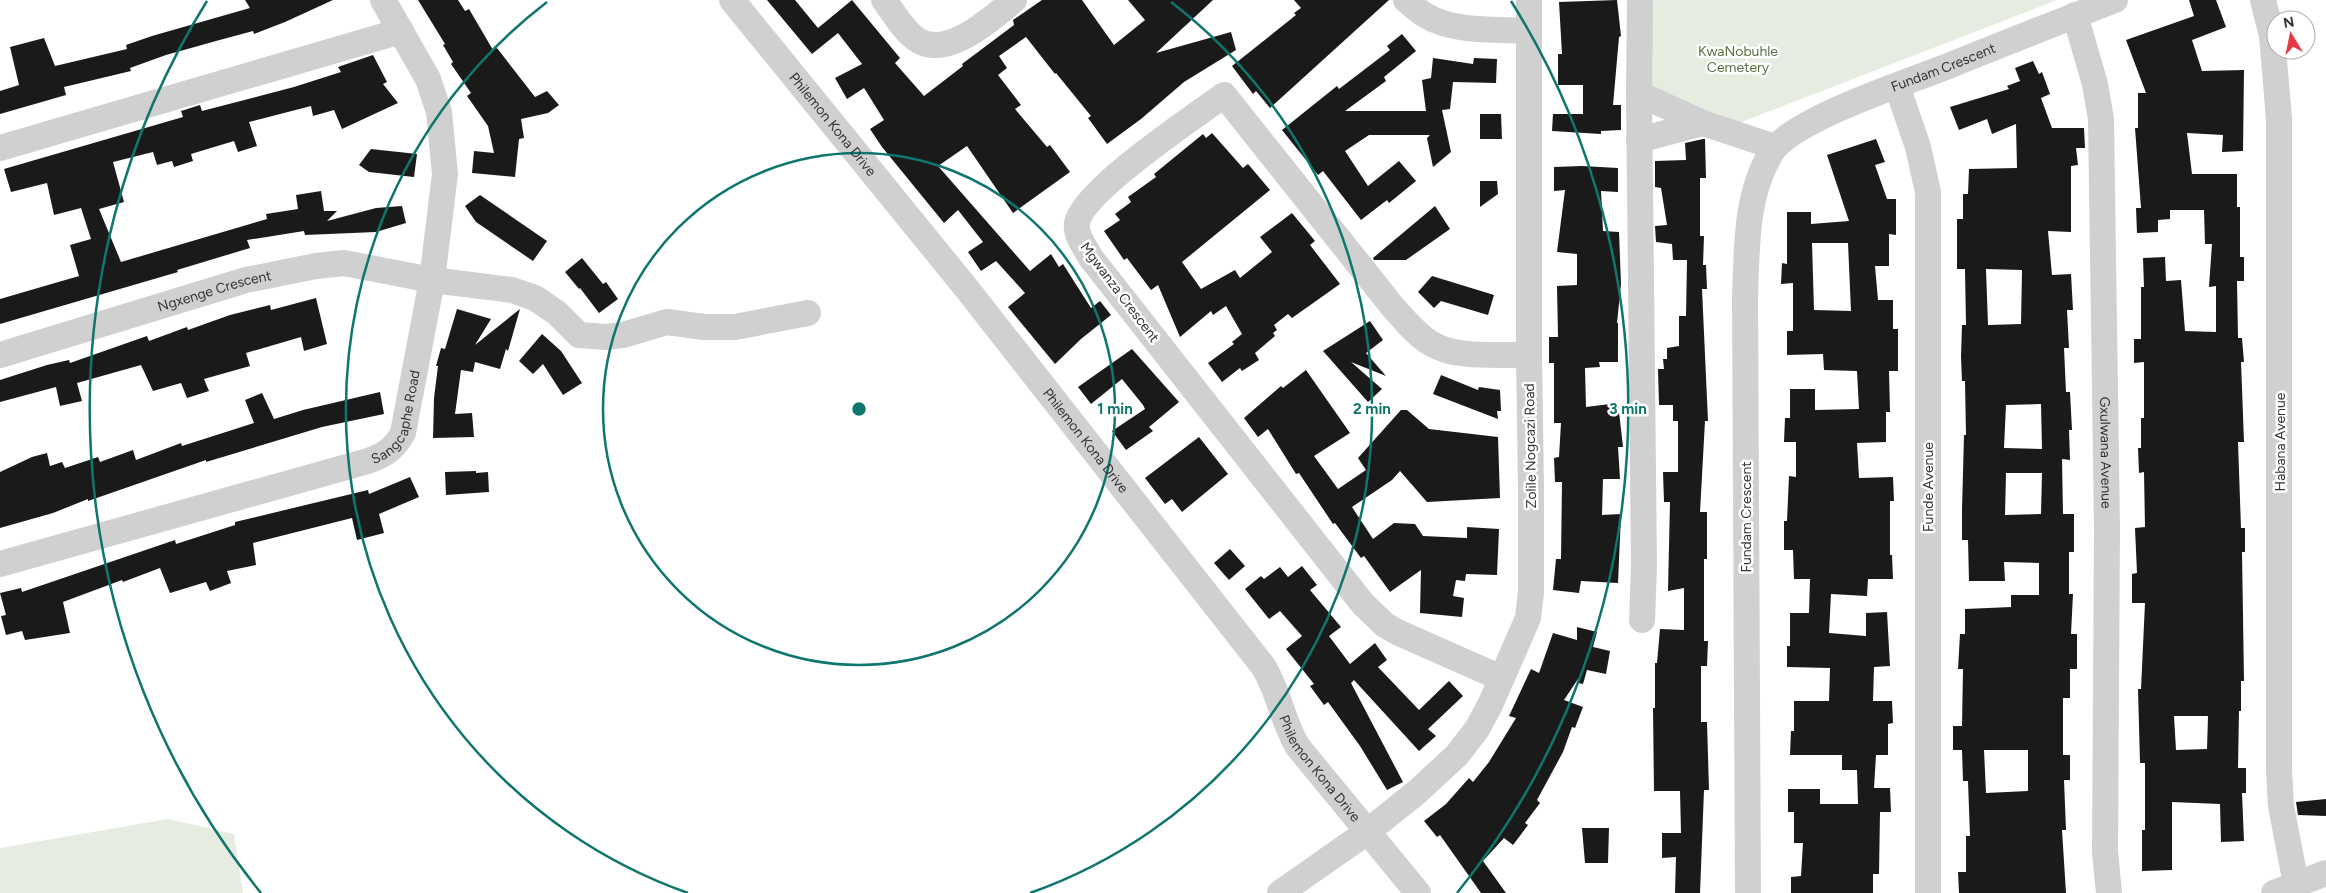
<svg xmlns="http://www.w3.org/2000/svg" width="2326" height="893" font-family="Figtree,sans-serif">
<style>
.green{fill:#e6ecdf}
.building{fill:#1a1a1a;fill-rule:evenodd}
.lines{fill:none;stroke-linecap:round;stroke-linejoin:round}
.minor{stroke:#d0d0d0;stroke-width:26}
.ring{fill:none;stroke:#0f766e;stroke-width:2.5}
.labels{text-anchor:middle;stroke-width:5;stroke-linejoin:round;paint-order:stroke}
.park-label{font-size:14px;fill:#56703f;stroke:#fff}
.street-label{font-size:14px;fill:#333;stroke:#fff}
.centre{fill:#0f766e;stroke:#fff;stroke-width:2.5}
.ring-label{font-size:15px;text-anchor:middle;font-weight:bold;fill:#0f766e;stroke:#fff;stroke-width:5;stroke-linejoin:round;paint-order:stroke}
</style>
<rect width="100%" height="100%" fill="#fff"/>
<!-- green -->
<g class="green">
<polygon points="1648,0 2057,0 1739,123 1648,88"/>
<polygon points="168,819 234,834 243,893 0,893 0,848"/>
</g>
<!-- building -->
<g class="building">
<polygon points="245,0 333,0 285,22 254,34 253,31 216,41 166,55 130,68 131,71 64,87 66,95 0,114 0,91 19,85 10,47 44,38 55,66 127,49 126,45 152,36 250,8"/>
<polygon points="418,0 458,0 465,11 469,9 493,50 497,48 535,97 547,91 559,105 548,113 521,119 524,138 519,139 515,177 472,173 474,151 494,153 488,126 467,96 471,93 451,64 453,62 443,45 445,44"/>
<polygon points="767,0 795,0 818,28 852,0 900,58 895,63 924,96 963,66 962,64 1014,25 1013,20 1042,0 1082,0 1114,45 1145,20 1128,0 1213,0 1156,53 1231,32 1236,50 1184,82 1141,119 1107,144 1088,118 1091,116 1056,73 1055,74 1026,37 999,56 1007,68 998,75 1021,105 1015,109 1047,147 1050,145 1070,172 1013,213 967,146 938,166 1030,271 1051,254 1059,267 1063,264 1091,308 1100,301 1111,315 1081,339 1055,364 1008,307 1025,293 996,261 981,271 968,252 983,242 958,210 944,223 882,147 870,129 884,120 864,88 847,99 835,78 862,64 838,33 812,54"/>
<polygon points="1294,0 1389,0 1270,108 1256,91 1253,94 1232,66 1296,15 1294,13 1301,8"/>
<polygon points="1617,0 1621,36 1619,37 1613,105 1621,105 1621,130 1601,131 1601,134 1552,131 1553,114 1583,114 1583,85 1558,85 1558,54 1562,54 1559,2"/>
<path d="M2189,0H2216L2226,27L2192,40L2202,71L2244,70L2243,151L2222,152L2223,135L2187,133L2192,174H2237V207H2240V257H2244V281H2237L2238,338H2242L2244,362H2241L2244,442H2238L2241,528H2245V552H2242L2244,681H2241V711H2239L2238,768H2246V793H2242L2244,841L2221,842L2220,804L2172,802V870L2142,871V830H2145V763H2140L2138,689H2141L2145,603H2132V574L2137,573L2135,528L2145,527L2144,472L2139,473L2138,448H2141V418H2144V362L2134,363V339H2141V287H2144L2143,258L2165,257L2166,281L2181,280L2185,331L2216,332V286L2209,287L2212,244H2205L2204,210H2170V219L2158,220V232L2137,233L2136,208H2141L2135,128H2138V93H2146L2126,40L2194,16ZM2174,716H2208L2207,749L2176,750Z"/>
<polygon points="1402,34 1416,51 1384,77 1386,81 1345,111 1426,111 1422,80 1431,78 1433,58 1473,64 1474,58 1497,59 1496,83 1453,82 1450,109 1442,110 1451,152 1433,167 1427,138 1430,135 1369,135 1345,151 1368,186 1399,161 1416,181 1389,203 1387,200 1361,220 1323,171 1318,175 1282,130 1337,86 1339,89 1390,50 1387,46"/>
<polygon points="373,55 387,82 383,84 398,103 342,129 334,110 313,116 311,106 249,122 257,146 238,152 234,141 191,154 193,161 174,167 172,161 157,165 153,152 113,162 124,202 99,209 121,262 267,219 266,214 298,209 296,195 321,191 324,211 337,211 327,221 376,208 402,206 406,223 376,232 305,235 304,231 247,240 250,248 177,270 178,272 0,324 0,299 79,276 70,245 91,239 81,208 54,215 47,183 11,192 4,169 183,117 181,111 200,105 202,111 294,87 341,72 338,67"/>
<path d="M2033,61L2039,74L2042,72L2050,94L2041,98L2052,128H2084L2085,148H2076L2078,165L2071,166V232L2048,231L2052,275L2071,274L2073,310H2067L2069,348H2064L2066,392H2070L2072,430H2069L2070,460L2062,459L2063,514H2074V552H2069V594H2073L2071,634H2077V669H2070V698H2063V755H2070V780H2064L2066,830H2062L2066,893H1959L1958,872H1966V836H1970L1968,781H1963L1962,750H1953V726H1962L1963,669H1958L1960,634H1965V609L2011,607V595H2039V563L2004,562L2005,581H1969L1968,540H1962V510L1964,435H1966L1965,381H1962L1961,357L1962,325H1966L1965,269H1957V219H1963V194H1968L1969,169L2017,168L2016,124L1992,134L1987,119L1959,130L1950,107L2009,89L2007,86L2020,81L2015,68ZM1986,269L2022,270L2021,324L1988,325ZM2041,404L2042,449L2004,448L2006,405ZM2006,473H2042L2041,514L2005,515ZM1984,750H2028V791L1986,793Z"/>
<polygon points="1480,114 1501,114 1502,139 1480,139"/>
<polygon points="1212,133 1243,168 1248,164 1270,190 1182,262 1201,289 1235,270 1240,278 1272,252 1260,237 1292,213 1315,241 1310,245 1340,284 1292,318 1288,314 1274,325 1277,330 1273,333 1275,336 1255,353 1259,360 1242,371 1240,368 1222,382 1208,363 1234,344 1232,342 1242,334 1226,306 1213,315 1211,311 1180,337 1158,285 1151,290 1127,258 1124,260 1104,231 1120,220 1115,214 1131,202 1128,197 1156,177 1154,174 1203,134 1206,138"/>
<polygon points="1703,139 1705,139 1706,178 1700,178 1700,236 1704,236 1703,265 1706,265 1707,289 1702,289 1708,421 1705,421 1700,512 1707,512 1707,559 1704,559 1704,641 1708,641 1707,666 1701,666 1701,722 1707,722 1709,790 1704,790 1700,893 1675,893 1676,857 1662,858 1662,833 1681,833 1680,791 1654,791 1653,708 1655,708 1655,663 1657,663 1660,629 1684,630 1684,588 1668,591 1670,502 1664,502 1663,472 1678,472 1678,421 1673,421 1673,405 1659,405 1658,369 1664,369 1663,359 1667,359 1667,348 1679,346 1679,316 1686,316 1687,260 1673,260 1672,244 1656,242 1655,226 1667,225 1661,188 1655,187 1655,161 1686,160 1685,143"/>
<path d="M1876,139L1885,162L1875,165L1887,199H1896V235L1889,234V266H1875L1878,300H1893V329H1898V371H1889L1890,412H1886V442L1857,443L1859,478L1893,477L1894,501H1890V555H1892L1893,579H1868L1867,596L1831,594L1829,633L1866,636V613L1887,612L1890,666L1874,667L1873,701H1892L1893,723L1888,724V755H1876L1874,788H1890L1891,812H1880L1879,874H1873V893H1791V877L1801,876L1803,843H1794V812H1788V789H1820V804H1858L1857,770H1842V755H1790L1791,731H1794V701H1829L1830,668L1787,667V646H1790V613H1809L1810,579H1794L1793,550H1784V521H1787L1789,476L1796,477V442H1784L1785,418H1790V389H1815V410L1859,409L1857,371L1824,370L1823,354L1787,355V331H1793V283L1781,284L1782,263L1787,264V212H1811V224L1849,221L1827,155ZM1812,243H1848L1851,311L1814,310Z"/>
<polygon points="371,149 417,154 414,177 369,172 359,165"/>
<polygon points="1582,166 1618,168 1618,192 1601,191 1603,231 1619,232 1621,284 1617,323 1618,323 1618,362 1599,362 1600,367 1585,368 1586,407 1618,403 1623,447 1618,447 1620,479 1603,479 1602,515 1621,514 1618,583 1581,581 1579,593 1553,590 1556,559 1561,559 1562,482 1555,482 1554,458 1559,457 1561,423 1554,423 1554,363 1549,363 1549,337 1558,337 1557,286 1577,285 1577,254 1557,252 1565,190 1554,191 1554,167"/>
<polygon points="1480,181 1497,181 1498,194 1480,207"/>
<polygon points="480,195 547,241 533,261 476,222 465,206"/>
<polygon points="1435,206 1450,229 1406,260 1374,260 1373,258"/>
<polygon points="582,258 603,284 606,282 618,299 599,313 580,288 579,289 565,272"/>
<polygon points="1432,276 1494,295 1488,315 1441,301 1434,308 1418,292"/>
<polygon points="316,298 327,344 304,351 301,337 246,353 250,366 204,379 209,391 187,398 181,383 153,391 141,365 77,383 82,401 60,406 56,387 0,402 0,380 47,365 69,360 70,363 147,336 149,341 187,327 188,330 230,315 270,305 271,310"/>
<polygon points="457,309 491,319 475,345 520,309 508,351 506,349 500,369 475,362 473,372 461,370 455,414 472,413 474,437 433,438 434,398 438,366 436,366 441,348 445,349"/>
<polygon points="1370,321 1383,340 1366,353 1386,376 1351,362 1382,389 1368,402 1323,351"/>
<polygon points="542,334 561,351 582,383 563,395 543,364 533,374 519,361"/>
<polygon points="1132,349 1179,402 1149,427 1153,431 1126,450 1112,431 1145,409 1143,405 1122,379 1091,404 1078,387"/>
<polygon points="1306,370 1350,433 1314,456 1338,489 1366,470 1358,458 1401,410 1407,410 1429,429 1498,437 1500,498 1427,502 1400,471 1392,480 1352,507 1373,539 1394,523 1415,524 1423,536 1467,538 1467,527 1499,529 1497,575 1466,574 1465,581 1456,580 1453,596 1464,598 1462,617 1420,613 1421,570 1390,592 1364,556 1361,558 1335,523 1333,524 1299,473 1296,474 1268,429 1258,437 1244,418 1281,386 1283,388"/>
<polygon points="1441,375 1478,390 1479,387 1500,390 1501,411 1497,411 1498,419 1433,394"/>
<polygon points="380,392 384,414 322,427 206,462 206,460 88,501 88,499 53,513 0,528 0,472 32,457 47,453 50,466 62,462 65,468 98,457 100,462 133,450 136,460 181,443 182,446 254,423 245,400 262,393 274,419 303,410"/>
<polygon points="1199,437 1228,474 1182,512 1172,499 1165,504 1145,478"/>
<polygon points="476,471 476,473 488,472 489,492 446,495 445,472"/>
<polygon points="410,477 419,497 379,514 384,533 357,540 352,518 253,543 256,565 227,571 231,583 210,591 206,582 170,593 160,568 123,582 122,580 63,602 70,633 25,640 22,631 6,635 1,616 6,615 0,593 21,588 22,592 175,540 176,544 235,525 235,522 368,490 369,494"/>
<polygon points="1230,549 1245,566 1229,580 1214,563"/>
<polygon points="1302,566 1317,585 1310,590 1341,627 1329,636 1350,664 1375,643 1387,660 1378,667 1419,710 1449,681 1463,696 1428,729 1436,736 1419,751 1354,680 1351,683 1403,782 1387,790 1360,746 1328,702 1324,705 1310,686 1314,684 1286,649 1302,636 1280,611 1269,619 1245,589 1261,576 1264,579 1280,567 1288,577"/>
<polygon points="1577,627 1597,632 1593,647 1610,651 1606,674 1587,670 1583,684 1578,683 1578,679 1564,700 1583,707 1575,728 1572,727 1563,752 1537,800 1540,803 1525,823 1528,825 1513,845 1504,838 1483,861 1506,893 1481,893 1440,835 1437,837 1424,821 1446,804 1469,778 1473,782 1489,762 1516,718 1509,716 1531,669 1539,673 1553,633 1577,640"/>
<polygon points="2326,799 2326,816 2298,815 2296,802"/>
<polygon points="1582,828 1609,828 1608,863 1585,863"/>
</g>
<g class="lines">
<!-- minor -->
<g class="minor">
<path id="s1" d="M732,0L967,289L1263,666C1279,691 1282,721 1298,747L1418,893"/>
<path d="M884,0C893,12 903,30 916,39C946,61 992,18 1014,0"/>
<path d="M1406,0C1412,5 1418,11 1425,15C1454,33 1496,29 1529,31"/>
<polyline points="1640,0 1639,94 1644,566 1642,620"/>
<polyline points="2263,0 2272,36 2279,119 2279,770 2281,806 2296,884"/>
<path id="s2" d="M2075,15L2095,84L2101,119L2107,528L2105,852L2109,893"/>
<polyline points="1897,86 1918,147 1928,192 1928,893"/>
<polyline points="1639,94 1703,123 1775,147"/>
<polyline points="1639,140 1703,123"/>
<polyline points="0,148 401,31"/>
<path id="s3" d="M0,355L246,280L316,266L344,263L432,280L512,290L535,298L557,313L579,335L606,337L623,335L667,322L704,327H735L808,313"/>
<path id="s4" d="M0,564L368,461C385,455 394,449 403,433L432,280L445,174L439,112L428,79L383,0"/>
<path d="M1501,678L1397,632L1385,625L1363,604L1091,258C1085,247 1075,235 1077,223C1082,191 1194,117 1224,95L1392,306C1404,319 1416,335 1432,344C1457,359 1500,354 1529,355"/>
<polyline points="1280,893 1367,832 1417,792 1457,755 1477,729 1490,705 1528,618 1531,592 1531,489 1529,355 1529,0"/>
<path id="s5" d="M1748,893L1745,297C1747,249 1745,196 1771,153C1791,120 1907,82 1946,67C2002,44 2059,22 2115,0"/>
<polyline points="2274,893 2326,873"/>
</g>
</g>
<!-- distance rings -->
<g class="ring">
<circle cx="859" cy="409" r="256"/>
<path d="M688 893A513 513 0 0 1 547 2M1171 2A513 513 0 0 1 1030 893"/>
<path d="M261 893A769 769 0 0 1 207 1M1511 1A769 769 0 0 1 1457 893"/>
</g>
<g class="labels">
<!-- park labels -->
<g class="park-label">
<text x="1738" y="56">KwaNobuhle<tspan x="1738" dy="16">Cemetery</tspan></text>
</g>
<!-- street labels -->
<g class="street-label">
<text dy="5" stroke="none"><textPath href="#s5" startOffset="938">Fundam Crescent</textPath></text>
<text dy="5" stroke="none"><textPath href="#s1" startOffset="160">Philemon Kona Drive</textPath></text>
<text dy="5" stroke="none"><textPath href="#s3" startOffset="224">Ngxenge Crescent</textPath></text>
<text transform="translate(1120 292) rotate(53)" y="5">Mgwanza Crescent</text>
<text dy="5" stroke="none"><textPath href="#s4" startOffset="439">Sangcaphe Road</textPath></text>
<text dy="5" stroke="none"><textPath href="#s1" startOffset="565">Philemon Kona Drive</textPath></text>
<text transform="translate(2280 442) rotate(-90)" y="5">Habana Avenue</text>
<text transform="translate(1530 446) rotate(-91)" y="5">Zolile Nogcazi Road</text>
<text dy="5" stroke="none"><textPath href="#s2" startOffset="441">Gxulwana Avenue</textPath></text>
<text transform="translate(1928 487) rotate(-90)" y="5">Funde Avenue</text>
<text transform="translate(1746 517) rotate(-90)" y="5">Fundam Crescent</text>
<text dy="5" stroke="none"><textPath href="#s1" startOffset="970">Philemon Kona Drive</textPath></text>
</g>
</g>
<circle cx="859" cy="409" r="8" class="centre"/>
<g class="ring-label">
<text x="1115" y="414">1 min</text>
<text x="1372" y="414">2 min</text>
<text x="1628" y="414">3 min</text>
</g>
<!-- north arrow -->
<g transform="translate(2291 35) rotate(350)"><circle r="24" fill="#ffffff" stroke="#adadad"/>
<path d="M0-4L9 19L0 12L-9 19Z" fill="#e63946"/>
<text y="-8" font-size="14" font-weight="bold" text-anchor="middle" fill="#333333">N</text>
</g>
</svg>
